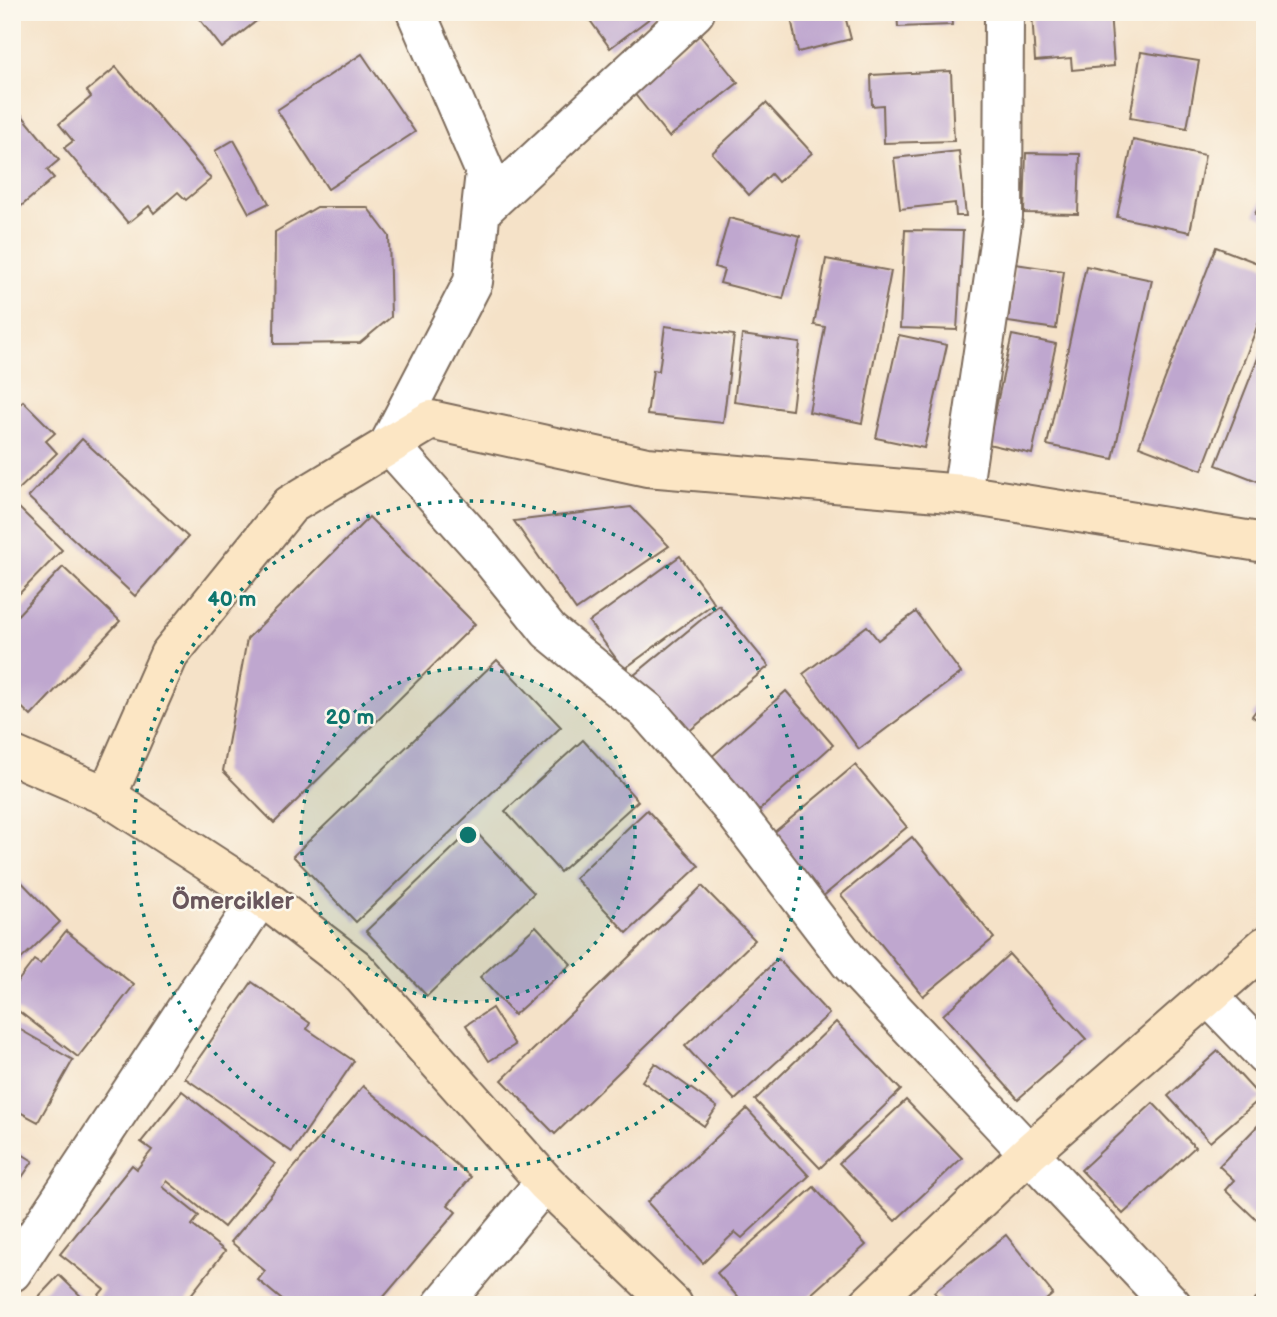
<svg xmlns="http://www.w3.org/2000/svg" width="1277" height="1317" font-family="'Balsamiq Sans',sans-serif">
<style>
.building{fill:#bfa7cf}
.lines{fill:none;stroke-linecap:round;stroke-linejoin:round}
.street-casing{stroke:#7c6a5a;stroke-width:42}
.secondary-casing{stroke:#7c6a5a;stroke-width:42}
.street{stroke:#fff;stroke-width:38}
.secondary{stroke:#fce6c4;stroke-width:38}
.ring{fill:none;stroke:#0f766e;stroke-width:3.5;stroke-dasharray:3.5 7}
.labels{text-anchor:middle;stroke-width:5;stroke-linejoin:round;paint-order:stroke}
.district-label{font-size:24px;font-weight:bold;fill:#69565c;stroke:#fbf7ec}
.centre{fill:#0f766e;stroke:#fbf7ec;stroke-width:3.5}
.ring-label{font-size:21px;text-anchor:middle;font-weight:bold;fill:#0f766e;stroke:#fbf7ec;stroke-width:5;stroke-linejoin:round;paint-order:stroke}
</style>
<rect width="100%" height="100%" fill="#fbf7ec"/>
<filter id="ink" filterUnits="userSpaceOnUse"><feTurbulence type="fractalNoise" baseFrequency=".0143" numOctaves="2"/><feDisplacementMap in="SourceGraphic" scale="14" xChannelSelector="R" yChannelSelector="G"/><feConvolveMatrix kernelMatrix="1 2 1 2 8 2 1 2 1" color-interpolation-filters="sRGB"/></filter>
<filter id="wash" filterUnits="userSpaceOnUse"><feTurbulence type="fractalNoise" baseFrequency=".00686" numOctaves="4" result="noise"/><feDisplacementMap in="SourceGraphic" scale="28" xChannelSelector="R" yChannelSelector="G"/><feGaussianBlur stdDeviation="1.57" result="paint"/><feColorMatrix in="noise" values="0 0 0 0 0 0 0 0 0 0 0 0 0 0 0 0 0 1.4 0 .05"/><feComposite in="paint" operator="in"/></filter>
<g filter="url(#wash)">
<rect width="100%" height="100%" fill="#f5e2c8"/>
<g id="blocks">
<!-- building -->
<g class="building">
<polygon points="194,12 268,12 222,48"/>
<polygon points="584,12 658,12 610,48"/>
<polygon points="844,12 851,39 798,52 790,13"/>
<polygon points="897,12 951,12 952,25 898,27"/>
<polygon points="1032,12 1110,12 1114,66 1072,70 1071,58 1035,61"/>
<polygon points="698,33 738,83 669,137 629,87"/>
<polygon points="1141,52 1199,61 1187,128 1130,118"/>
<polygon points="362,54 415,132 328,189 277,110"/>
<polygon points="116,67 211,179 186,200 178,192 154,213 149,206 128,223 64,148 73,141 59,124 91,97 87,91"/>
<polygon points="951,71 954,141 884,143 883,105 872,106 871,75"/>
<polygon points="766,103 812,153 778,182 771,174 749,195 712,153"/>
<polygon points="16,108 59,160 47,170 54,178 12,214 12,111"/>
<polygon points="234,140 269,203 249,213 215,151"/>
<polygon points="1133,140 1205,155 1190,232 1117,217"/>
<polygon points="959,151 966,216 956,216 955,203 900,209 894,158"/>
<polygon points="1026,153 1080,154 1078,214 1024,213"/>
<polygon points="1265,194 1265,219 1255,214"/>
<polygon points="317,207 367,207 389,236 391,317 360,343 274,344 275,232"/>
<polygon points="729,218 800,236 783,299 720,283 724,270 715,267"/>
<polygon points="905,230 963,231 957,330 900,328"/>
<polygon points="1216,247 1265,266 1265,306 1202,470 1139,446"/>
<polygon points="826,259 891,271 862,423 809,412 825,327 814,325"/>
<polygon points="1015,264 1064,271 1056,329 1008,322"/>
<polygon points="1086,266 1152,280 1113,459 1047,445"/>
<polygon points="665,326 734,335 723,423 647,415 653,370 659,371"/>
<polygon points="742,335 800,343 792,410 734,402"/>
<polygon points="899,335 947,345 924,448 876,438"/>
<polygon points="1012,335 1056,344 1032,454 988,444"/>
<polygon points="1265,340 1265,484 1216,465"/>
<polygon points="23,401 55,433 46,441 57,453 12,496 12,412"/>
<polygon points="82,439 188,537 135,596 28,497"/>
<polygon points="16,505 62,550 12,601 12,509"/>
<polygon points="631,507 669,546 576,610 514,521"/>
<polygon points="369,517 475,624 274,823 223,771 247,639"/>
<polygon points="680,556 714,603 624,669 589,622"/>
<polygon points="63,567 120,621 31,716 12,698 12,621"/>
<polygon points="719,605 769,666 677,741 627,681"/>
<polygon points="916,612 961,673 859,749 803,674 867,626 878,640"/>
<polygon points="497,660 561,727 356,922 293,856"/>
<polygon points="786,691 833,745 756,813 708,760"/>
<polygon points="1265,698 1265,725 1252,716"/>
<polygon points="583,740 638,801 560,872 505,811"/>
<polygon points="855,765 907,827 822,897 771,835"/>
<polygon points="647,810 699,866 627,933 575,878"/>
<polygon points="473,829 534,893 427,996 366,931"/>
<polygon points="912,837 994,938 923,996 841,895"/>
<polygon points="12,872 60,922 12,968"/>
<polygon points="702,886 755,940 555,1134 502,1080"/>
<polygon points="536,926 571,964 514,1015 480,977"/>
<polygon points="66,931 134,985 78,1057 12,1006 12,989 34,960 40,964"/>
<polygon points="1009,954 1086,1039 1018,1099 943,1015"/>
<polygon points="778,959 829,1014 735,1100 685,1046"/>
<polygon points="252,982 310,1023 307,1029 354,1061 292,1152 185,1078"/>
<polygon points="492,1008 515,1045 489,1061 466,1025"/>
<polygon points="836,1022 901,1090 820,1168 755,1100"/>
<polygon points="12,1025 73,1060 38,1122 12,1108"/>
<polygon points="1218,1051 1261,1098 1210,1142 1168,1096"/>
<polygon points="655,1063 717,1107 704,1126 642,1081"/>
<polygon points="363,1086 471,1177 448,1205 456,1212 377,1305 288,1305 258,1280 265,1271 231,1242"/>
<polygon points="182,1091 275,1164 224,1227 167,1181 163,1187 199,1216 192,1225 225,1251 183,1305 109,1305 98,1296 104,1289 60,1254 132,1165 137,1169 152,1150 141,1142"/>
<polygon points="906,1100 962,1158 895,1221 839,1163"/>
<polygon points="1153,1103 1195,1147 1123,1214 1081,1170"/>
<polygon points="747,1109 809,1176 742,1238 735,1232 703,1263 647,1202"/>
<polygon points="1265,1118 1265,1228 1225,1190 1234,1180 1219,1166"/>
<polygon points="12,1148 33,1161 12,1192"/>
<polygon points="814,1187 866,1245 799,1305 754,1305 747,1297 742,1302 717,1273"/>
<polygon points="1006,1235 1053,1294 1040,1305 944,1305 934,1292"/>
<polygon points="59,1275 90,1305 31,1305"/>
<polygon points="1265,1290 1265,1305 1256,1305 1253,1302"/>
</g>
</g>
</g>
<g filter="url(#ink)">
<use href="#blocks" fill-opacity="0" stroke="#7c6a5a" stroke-width="2"/>
<g class="lines">
<!-- street casing -->
<g class="street-casing">
<g id="street">
<polyline points="416,12 485,172 473,282 389,444 482,548 549,631 647,711 730,806 850,963 1172,1305"/>
<polyline points="481,211 695,12"/>
<polyline points="962,494 1003,216 1004,12"/>
<polyline points="1209,997 1265,1055"/>
<polyline points="12,1272 261,896"/>
<polyline points="442,1305 545,1182"/>
</g>
</g>
<!-- secondary casing -->
<g class="secondary-casing">
<g id="secondary">
<polyline points="12,755 107,796 261,896 355,968 545,1182 673,1305"/>
<polyline points="107,796 169,655 290,505 431,420 647,467 962,494 1265,543"/>
<polyline points="868,1305 1030,1152 1265,946"/>
</g>
</g>
<!-- street -->
<use href="#street" class="street"/>
<!-- secondary -->
<use href="#secondary" class="secondary"/>
</g>
</g>
<!-- distance rings -->
<circle cx="468" cy="835" r="167" fill="#0f766e" fill-opacity=".12"/>
<g class="ring">
<circle cx="468" cy="835" r="167"/>
<circle cx="468" cy="835" r="334"/>
</g>
<g class="labels">
<!-- district labels -->
<g class="district-label">
<text x="233" y="909">Ömercikler</text>
</g>
</g>
<circle cx="468" cy="835" r="10" class="centre"/>
<g class="ring-label">
<text x="232" y="606">40 m</text>
<text x="350" y="724">20 m</text>
</g>
<!-- margin -->
<rect width="1277" height="1317" fill="none" stroke="#fbf7ec" stroke-width="42"/>
</svg>
